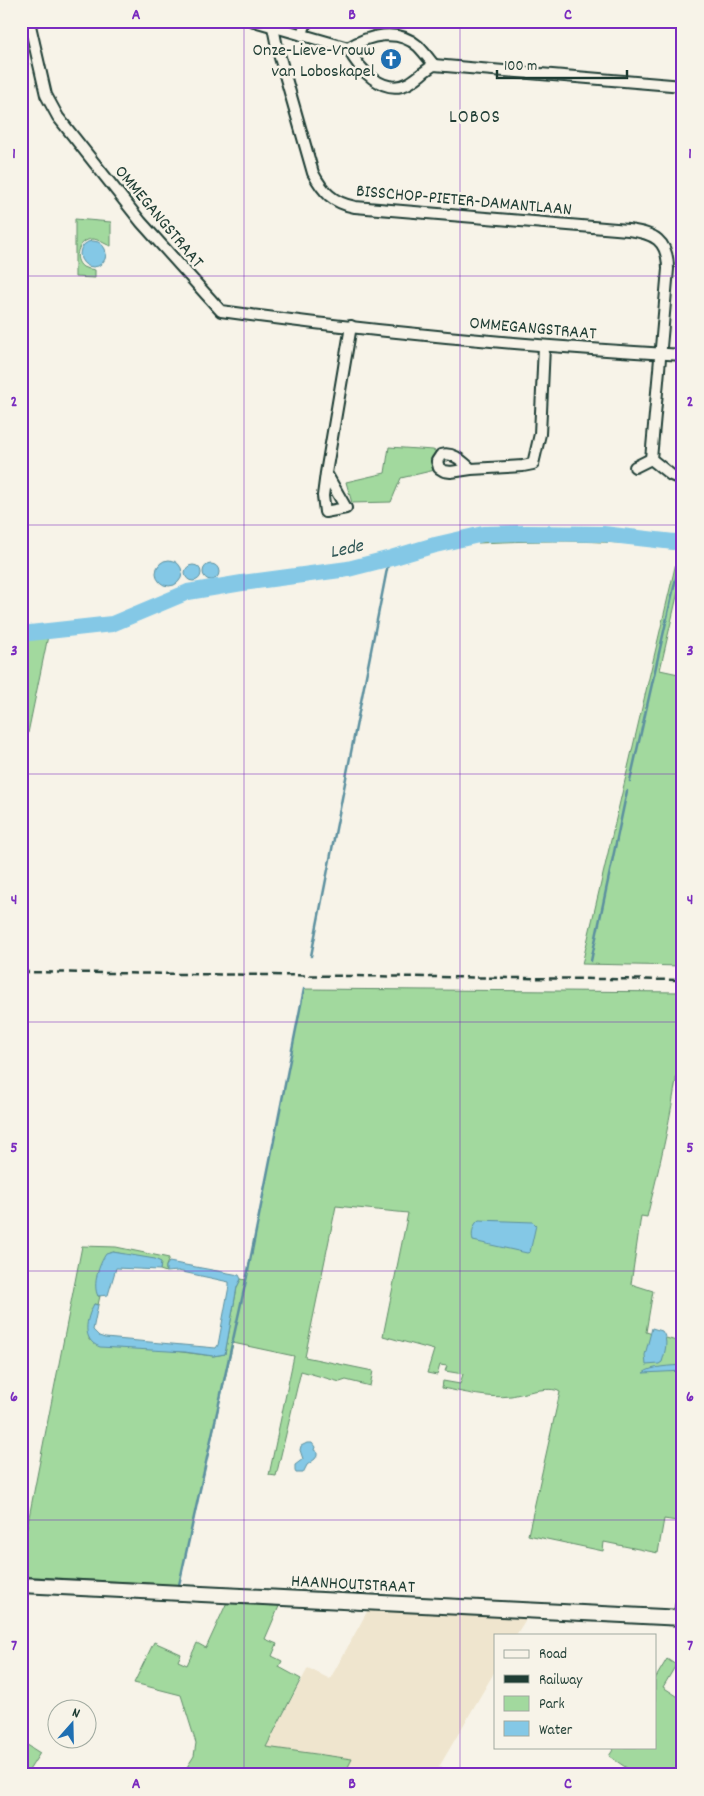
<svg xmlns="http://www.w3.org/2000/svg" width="704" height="1796" font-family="Dekko,sans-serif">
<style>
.built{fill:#efe5ce}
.green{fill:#a2d99e;stroke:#608b69}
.water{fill:#84c8e6;stroke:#5c909f}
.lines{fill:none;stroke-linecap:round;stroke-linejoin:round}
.stream{stroke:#5c909f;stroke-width:2.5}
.river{stroke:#84c8e6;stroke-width:16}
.street-casing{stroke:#1f3d34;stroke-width:14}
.secondary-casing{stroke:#1f3d34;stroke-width:18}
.street{stroke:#f7f3e8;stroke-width:10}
.secondary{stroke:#f7f3e8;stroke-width:14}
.rail{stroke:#1f3d34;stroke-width:2.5;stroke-dasharray:8 4;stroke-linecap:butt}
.grid{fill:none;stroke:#7b2cbf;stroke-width:1;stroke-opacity:0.55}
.labels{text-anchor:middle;stroke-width:5;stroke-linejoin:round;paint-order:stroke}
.poi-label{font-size:18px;fill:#1f3d34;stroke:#f7f3e8;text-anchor:end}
.street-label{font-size:18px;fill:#1f3d34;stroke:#f7f3e8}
.neighbourhood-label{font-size:19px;letter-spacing:1px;fill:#1f3d34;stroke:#f7f3e8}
.water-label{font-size:19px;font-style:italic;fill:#335958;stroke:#f7f3e8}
.neatline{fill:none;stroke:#7b2cbf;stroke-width:2}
.grid-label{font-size:16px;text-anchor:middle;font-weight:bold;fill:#7b2cbf}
</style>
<rect width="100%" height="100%" fill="#f7f3e8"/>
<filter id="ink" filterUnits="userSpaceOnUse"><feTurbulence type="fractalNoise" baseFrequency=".02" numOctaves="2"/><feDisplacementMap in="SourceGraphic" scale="10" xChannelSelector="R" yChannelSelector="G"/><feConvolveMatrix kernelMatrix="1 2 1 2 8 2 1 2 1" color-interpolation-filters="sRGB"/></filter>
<g filter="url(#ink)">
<!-- built -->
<polygon class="built" points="368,1610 526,1619 516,1635 495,1635 495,1671 439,1767 469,1770 466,1775 344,1775 352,1759 266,1747 308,1668 330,1679"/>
<!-- green -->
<g class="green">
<polygon points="662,21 683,21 683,30"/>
<path d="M75,219L111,222V246C104,244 99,239 92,239C78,240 72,259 83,267C87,269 91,269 95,270V278L75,277Z"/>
<polygon points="389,447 433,450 437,452 433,462 435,470 401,478 391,502 352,503 346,482 385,473"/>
<path d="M549,536L601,537L683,544V570L660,670L683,675V966L582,964L679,550C614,539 544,540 478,543L479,538Z"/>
<polygon points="48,636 21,767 21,639"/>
<path d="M304,989L683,992C683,1068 665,1144 647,1217L641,1216L631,1284L653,1291L646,1332L683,1343V1522L664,1519L658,1553L604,1542L603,1551L528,1535L560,1392C550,1385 523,1394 511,1396C489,1399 464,1392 442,1388L443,1381L460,1384L463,1374L445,1371L447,1366L440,1365L437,1375L427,1373L434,1350L383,1336L408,1213L336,1206L305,1357L373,1371L370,1386L346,1380L340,1382L301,1371L276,1476L269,1475L294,1356L233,1343L179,1585L21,1576V1558L82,1246L116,1247L169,1258L166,1266V1272L160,1270L161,1262L113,1252C103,1268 93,1277 98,1296H100L98,1305L94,1304L89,1340L213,1356L225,1354L237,1287L241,1279L246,1280L247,1276Z"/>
<polygon points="228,1600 280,1604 265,1639 277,1644 272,1656 282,1661 279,1667 301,1679 266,1747 352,1759 344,1775 182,1775 194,1756 196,1743 181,1695 134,1683 154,1642 181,1654 178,1661 187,1665 197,1643 206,1648"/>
<polygon points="667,1659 676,1665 663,1687 683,1700 683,1723 678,1730 683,1733 683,1775 637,1775 609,1756 615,1747 655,1747 655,1679"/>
<polygon points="21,1741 40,1753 26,1775 21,1775"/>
</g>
<!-- water -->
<g class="water">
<circle cx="93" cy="254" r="13"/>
<circle cx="169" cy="573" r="13"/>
<circle cx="211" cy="572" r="8"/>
<circle cx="193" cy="573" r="8"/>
<path d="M479,1220L533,1222L536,1225L530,1252L527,1253L473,1241C471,1234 473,1224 479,1220Z"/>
<path d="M113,1252L155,1259L161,1262L160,1270L116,1268L108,1295L98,1296C92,1285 99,1264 106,1254Z"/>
<path d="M169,1262L239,1275L241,1279L237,1287L225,1354L213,1356L185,1352L100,1347C81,1340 86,1319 94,1304L98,1305L93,1330L99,1336L105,1338L216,1348L218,1345L229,1286V1282L178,1271L166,1272V1266Z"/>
<path d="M652,1328L662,1331C669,1340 665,1352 662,1362L659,1364L646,1365L645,1355Z"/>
<path d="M683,1365V1371L643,1373C651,1366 672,1366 683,1365Z"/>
<polygon points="307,1443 312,1443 315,1447 314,1450 317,1452 317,1456 315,1459 307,1465 303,1473 296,1473 295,1471 295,1465 303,1459 300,1450 301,1446"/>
</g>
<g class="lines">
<!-- stream -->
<g class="stream">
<polyline points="630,781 683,547"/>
<polyline points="311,956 389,559"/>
<polyline points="591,961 627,791"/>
<polyline points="179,1585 247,1276 304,989"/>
</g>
<!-- river -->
<polyline class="river" points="21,634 112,624 188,592 242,583 348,569 391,558 435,545 483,534 527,533 603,534 674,542 683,541"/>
<!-- street casing -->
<g class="street-casing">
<g id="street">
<path d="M29,21L46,95L58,117L141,222L221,311C374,332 529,346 683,355"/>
<path d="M254,21L348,48C369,35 398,28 418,46C424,52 429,59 434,65"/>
<path d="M273,27L277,47L313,173C323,192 333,203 355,207L628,230C654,233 668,240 668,269L651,459L671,475L683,480"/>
<polyline points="302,35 306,21"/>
<path d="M348,48C358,68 383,97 409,83C418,78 425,70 434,65L683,86"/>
<polyline points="635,467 651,459"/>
<path d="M471,469L451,472L444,471L439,468L437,461L441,455C453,451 463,462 471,469L523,466L533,464L540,434L544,346"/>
<polyline points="326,473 346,508 325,512 323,496 326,473 351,326"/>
<polyline points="679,1618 683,1597"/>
</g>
</g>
<!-- secondary casing -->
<g class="secondary-casing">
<polyline id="secondary" points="21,1585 683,1618"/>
</g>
<!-- street -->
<use href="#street" class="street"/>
<!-- secondary -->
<use href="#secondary" class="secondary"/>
<!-- rail -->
<polyline class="rail" points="21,972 683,980"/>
</g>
</g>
<!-- grid -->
<path class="grid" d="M244,21V1775M460,21V1775M21,276H683M21,525H683M21,774H683M21,1022H683M21,1271H683M21,1520H683"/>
<!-- icons -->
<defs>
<g id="church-disc" transform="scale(1.125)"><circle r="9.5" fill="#1f6fb2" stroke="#f7f3e8"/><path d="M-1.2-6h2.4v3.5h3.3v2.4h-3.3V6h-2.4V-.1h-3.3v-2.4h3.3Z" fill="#fff"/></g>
</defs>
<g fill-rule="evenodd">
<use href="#church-disc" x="391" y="59"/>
</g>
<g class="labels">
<!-- poi labels -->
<g class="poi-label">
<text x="375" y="55">Onze-Lieve-Vrouw<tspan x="375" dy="21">van Loboskapel</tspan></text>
</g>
<!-- street labels -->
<g class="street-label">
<text transform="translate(464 199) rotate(5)" y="6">BISSCHOP-PIETER-DAMANTLAAN</text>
<text transform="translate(160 216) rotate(50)" y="6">OMMEGANGSTRAAT</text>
<text transform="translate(533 327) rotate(5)" y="6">OMMEGANGSTRAAT</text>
<text transform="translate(353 1583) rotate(3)" y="6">HAANHOUTSTRAAT</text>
</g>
<!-- neighbourhood labels -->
<g class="neighbourhood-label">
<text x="475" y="122">LOBOS</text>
</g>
<!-- water labels -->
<g class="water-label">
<text transform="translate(346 547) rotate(-12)" y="7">Lede</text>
</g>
</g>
<!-- margin -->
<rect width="704" height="1796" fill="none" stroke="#f7f3e8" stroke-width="55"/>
<!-- legend -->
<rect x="494" y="1634" width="162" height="115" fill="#f7f3e8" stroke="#a1aaa0"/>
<rect x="504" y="1650" width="25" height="8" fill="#f7f3e8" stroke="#a1aaa0"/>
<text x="539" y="1658" font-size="15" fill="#1f3d34">Road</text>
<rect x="504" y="1675" width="25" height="8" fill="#1f3d34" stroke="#a1aaa0"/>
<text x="539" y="1684" font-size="15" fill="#1f3d34">Railway</text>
<rect x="504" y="1696" width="25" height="15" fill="#a2d99e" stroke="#a1aaa0"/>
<text x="539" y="1708" font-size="15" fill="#1f3d34">Park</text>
<rect x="504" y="1721" width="25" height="15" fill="#84c8e6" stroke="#a1aaa0"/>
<text x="539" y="1734" font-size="15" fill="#1f3d34">Water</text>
<!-- north arrow -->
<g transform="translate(72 1724) rotate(20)"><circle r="24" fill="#f7f3e8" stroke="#a1aaa0"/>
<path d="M0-4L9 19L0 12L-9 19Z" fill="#1f6fb2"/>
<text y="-8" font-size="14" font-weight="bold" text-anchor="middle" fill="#1f3d34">N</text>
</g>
<!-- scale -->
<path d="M497 70v8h130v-8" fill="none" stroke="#1f3d34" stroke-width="2.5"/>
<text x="504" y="70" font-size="15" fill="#1f3d34" stroke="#f7f3e8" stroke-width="4" paint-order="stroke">100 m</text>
<rect x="28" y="28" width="648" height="1740" class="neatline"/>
<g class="grid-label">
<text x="136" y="19">A</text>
<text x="352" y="19">B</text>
<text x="568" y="19">C</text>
<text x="14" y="158">1</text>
<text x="690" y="158">1</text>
<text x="14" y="406">2</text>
<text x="690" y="406">2</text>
<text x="14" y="655">3</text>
<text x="690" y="655">3</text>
<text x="14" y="904">4</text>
<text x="690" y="904">4</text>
<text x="14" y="1152">5</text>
<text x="690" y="1152">5</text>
<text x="14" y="1401">6</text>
<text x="690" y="1401">6</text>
<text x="14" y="1650">7</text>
<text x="690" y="1650">7</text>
<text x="136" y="1788">A</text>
<text x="352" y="1788">B</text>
<text x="568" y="1788">C</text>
</g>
</svg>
